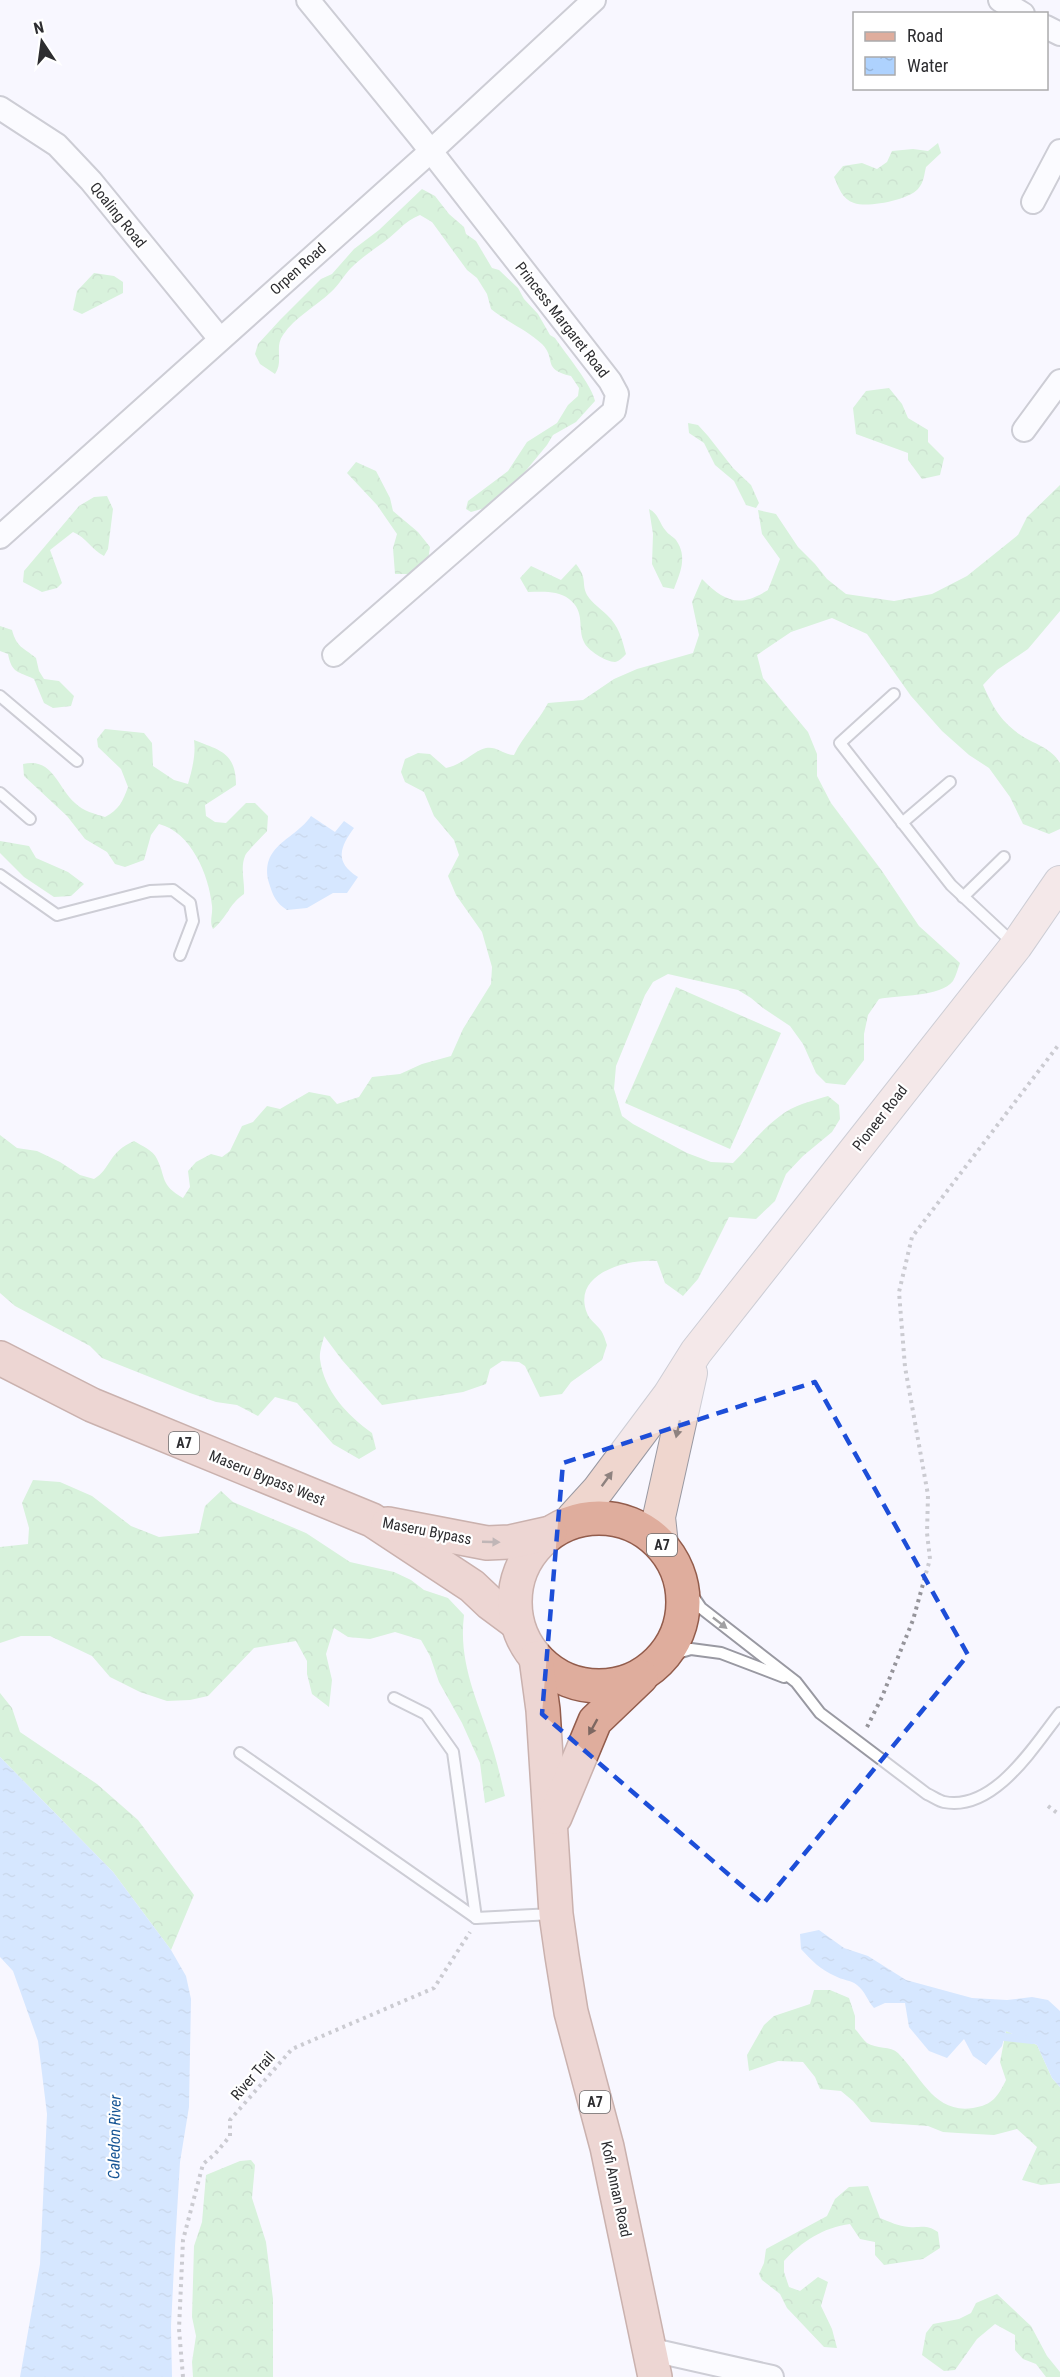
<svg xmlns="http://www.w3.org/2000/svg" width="1060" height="2377" font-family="'Roboto Condensed',sans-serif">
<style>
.forest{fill:url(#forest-crowns)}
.water{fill:url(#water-ripples)}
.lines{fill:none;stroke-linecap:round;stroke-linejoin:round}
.stream{stroke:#aed2fe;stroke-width:8}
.lane-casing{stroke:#9999a2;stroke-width:14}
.street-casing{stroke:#9999a2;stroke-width:26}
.secondary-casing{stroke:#9999a2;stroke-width:34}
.primary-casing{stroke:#925c4c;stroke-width:36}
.path{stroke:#95949a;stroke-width:4;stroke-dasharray:3 4.5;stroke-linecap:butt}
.lane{stroke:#fff;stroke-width:10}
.street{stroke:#fff;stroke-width:22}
.secondary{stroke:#efd6ce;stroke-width:32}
.primary{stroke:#dfad9d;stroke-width:33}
.oneway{fill:#8e827f}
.oneway2{fill:#7d6761}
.oneway3{fill:#a0a0a2}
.marked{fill:none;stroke:#1d4ed8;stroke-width:4.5;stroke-dasharray:12 8;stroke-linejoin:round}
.labels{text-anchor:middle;stroke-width:4.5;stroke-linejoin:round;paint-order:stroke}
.shield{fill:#fff;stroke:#6c6c6e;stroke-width:1.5}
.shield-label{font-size:14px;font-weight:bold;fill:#2d2d30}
.street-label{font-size:15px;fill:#2d2d30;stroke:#fff}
.water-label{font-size:16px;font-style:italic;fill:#185695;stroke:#fff}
</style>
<defs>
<pattern id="forest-crowns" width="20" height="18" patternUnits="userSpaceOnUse" patternTransform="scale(1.5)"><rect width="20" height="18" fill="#b2eab2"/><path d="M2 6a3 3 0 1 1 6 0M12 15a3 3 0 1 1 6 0" fill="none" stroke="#99c999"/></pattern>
<pattern id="water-ripples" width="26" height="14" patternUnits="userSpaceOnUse" patternTransform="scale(1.5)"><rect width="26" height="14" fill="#aed2fe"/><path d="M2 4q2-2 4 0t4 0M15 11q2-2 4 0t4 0" fill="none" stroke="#96b5da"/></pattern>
</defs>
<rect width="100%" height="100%" fill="#f8f7ff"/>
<!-- forest -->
<g class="forest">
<path d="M938,143L941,153L926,167C924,175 924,182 918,189C908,200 868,208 854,203C842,199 839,188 834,177L843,166L862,163L877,169L887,162L892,151L913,149L928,151Z"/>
<path d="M422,189L435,196L449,214L464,227L466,234L476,241L492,268L499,270L518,288L524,299L538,314L550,335L555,338C565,353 592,385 595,401L576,422L553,435L547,445L514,485L493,501L492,506L471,512L466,509L468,501L508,471L527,442L557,423L568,405L578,396L579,388L571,376C541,369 557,359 542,344C527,330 507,322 491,309L487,294L477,278L467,270L432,222L420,215C403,222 398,232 384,242C373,250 361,258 351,268C344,275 339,285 331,292C315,307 295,317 283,335C274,347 284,361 275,374L260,364L255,354L258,344L280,320L321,279L332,274L354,249L379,230Z"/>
<polygon points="94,273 114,276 123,282 123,293 82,314 73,310 77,291"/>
<polygon points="889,388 902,404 908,418 928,430 928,442 944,458 940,475 922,479 908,460 908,453 856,434 853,408 866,391"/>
<polygon points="688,423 698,425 708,436 733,468 751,485 759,503 756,508 746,505 734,481 715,465 704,443 689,433"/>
<polygon points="356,462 376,471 390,498 393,511 418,532 430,547 428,561 417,574 395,574 393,548 397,534 377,505 347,473"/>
<path d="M1060,485V611L1028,649L997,670L983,685C993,707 999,719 1019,734C1033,744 1051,747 1060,763V829L1049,834L1023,824L1010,797L989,768L969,755L942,731L911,696L867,634L832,618L791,632L757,655L763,678L808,732L817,754V776L831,803L882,871L919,926L960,963C958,968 956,976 953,981C941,997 898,995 879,999L868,1015L864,1034V1060L845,1085L826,1083L816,1073L803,1044L790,1026L763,1008L751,998L738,990L668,974L653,982L645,995L616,1066L614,1089L622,1116L633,1124L687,1153L711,1162L733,1163C749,1147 762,1129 780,1116C793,1105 812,1101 828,1096L839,1105L840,1119L832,1132L803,1156L786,1174L775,1201L756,1219L729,1217L698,1279L683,1296L665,1283L657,1261C629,1258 571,1273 587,1313C589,1319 595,1323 599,1328C603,1332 605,1339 607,1345L602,1360L571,1382L562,1394L540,1397L525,1366L519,1362L502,1361L490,1369L486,1384L463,1392L382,1405L342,1360L324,1336C323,1342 319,1352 320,1359C324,1391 347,1415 372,1433L376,1449L359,1459L333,1444L297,1403L275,1397L258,1416L237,1405L216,1402L190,1393L102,1358L90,1346L15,1306L0,1293V1135L17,1148L37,1151L60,1162L80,1175L94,1179C111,1169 108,1152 134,1141C142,1146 153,1150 157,1159C166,1177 160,1185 183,1198L190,1187L188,1171L196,1162L211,1154L222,1157L230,1151L242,1126L253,1122L267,1106L280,1109L309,1092L330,1096L337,1104L359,1097L372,1077L400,1074L422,1064L451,1056L463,1029L491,984L492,967L482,932L456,895L448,876L459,855L454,840L434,816L424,792L405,782L401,772L405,759L418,753L430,754L446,768C462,765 477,749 486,748C497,746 504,755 514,755C523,736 538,722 548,703L583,700L614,679L637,669L693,653L699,635L692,602L702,579C725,602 739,608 768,590L780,559L762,534L758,510L776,514L798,547L815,564L827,579L846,594L894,601L932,594L967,576L1018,535L1027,517Z"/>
<path d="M107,496L113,509L108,549L104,556C91,549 87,538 73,532L50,550L62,583L57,588L42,592L23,582L24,571L79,506L94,497Z"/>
<path d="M649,509C659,514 659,523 666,531C669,535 674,537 676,540C688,557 680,573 674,589L663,587L652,564L653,534Z"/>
<path d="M576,564C588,579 581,583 587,595C593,604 600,608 607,615C619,626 622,639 626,654C623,657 620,661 615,662C606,662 587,650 584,642C577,628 586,612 569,599C557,590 542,592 528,592L520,578L531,566L561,580Z"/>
<path d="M0,626L12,630C17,648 23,647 36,658L39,671L44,679L59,681L74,696L71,706L53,708L44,703L34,679C18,671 12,674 8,654L0,651Z"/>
<path d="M105,729L144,733L152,743L153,766L174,780L188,784C192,770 196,755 194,740C219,750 236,752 236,785L205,805L206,816L215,822L226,823L246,803H255L268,816L267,831C263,836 246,852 245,856C240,868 245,882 244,894C229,904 227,918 213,929C209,922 213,914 212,906C209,875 191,832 159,824L151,835L144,860L125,867L115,864L107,852L85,839L67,816L24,776L23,764C53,757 57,787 75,803C83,811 95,814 105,817C119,810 123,801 128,787L121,769L98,747L97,739Z"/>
<polygon points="0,841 29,846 36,858 68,872 84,884 71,896 54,897 24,877 0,853"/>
<polygon points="676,987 781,1033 730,1149 625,1103"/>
<path d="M33,1480L60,1482L92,1496L131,1526L159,1537L199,1533L205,1506L221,1491L233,1502L306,1533L350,1562L394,1572L411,1580L424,1590L448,1598L464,1615C458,1664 478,1701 492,1746C497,1762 501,1779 505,1796L485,1803L480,1763L462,1723L439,1682L430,1656L421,1640L395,1632L370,1639L348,1637L334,1628L326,1654L332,1680L329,1707L312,1694L307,1674V1661L296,1641L254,1648L208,1696L190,1700L167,1701L140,1692L110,1677L92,1656L50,1636H21L0,1643V1547L28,1544L29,1528L22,1503Z"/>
<polygon points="0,1693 12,1708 20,1732 97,1784 138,1820 194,1895 171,1950 113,1872 0,1757"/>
<path d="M814,1990H830L849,1998L855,2016V2029C859,2033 863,2040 867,2043C876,2049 891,2046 898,2053C921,2076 934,2114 973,2108C993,2105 998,2096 1006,2080L1000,2062L1006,2031L1037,2045L1052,2078L1060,2087V2183L1041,2185L1022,2180L1037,2147L1017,2129L994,2135L958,2133L943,2132L928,2126L871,2122L853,2101L841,2091L820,2089L815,2077L803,2062L778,2061L749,2071L747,2055L764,2025L774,2016L810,2004Z"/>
<polygon points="251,2160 255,2165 252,2198 266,2242 273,2299 273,2377 193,2377 192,2362 196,2336 192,2317 194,2246 202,2222 206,2175 240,2161"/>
<path d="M868,2186L880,2218C890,2222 898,2226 909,2227C923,2228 925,2224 938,2232L940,2248L923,2259L884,2265L875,2255V2242L860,2239L850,2224C824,2227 801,2242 784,2261V2272L789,2287L800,2291L818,2277L828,2282L821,2306L832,2329L837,2348L824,2347L787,2308L780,2294L762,2280L759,2274L764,2263L766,2249L827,2216L835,2199L849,2187Z"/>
<polygon points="997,2294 1031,2326 1047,2356 1060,2372 1060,2377 1046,2377 1036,2364 1023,2359 1015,2350 1015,2335 995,2324 977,2339 955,2370 944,2371 922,2355 926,2333 933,2324 959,2319 971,2313 976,2303"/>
</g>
<!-- water -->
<g class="water">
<path d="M311,816L335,832L344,821L354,828C340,847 334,862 358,877L347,893H333L307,908L287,910C276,903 273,896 269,883C259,845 295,840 311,816Z"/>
<polygon points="0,1757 113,1872 171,1950 186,1976 191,1999 189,2107 180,2162 175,2246 171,2326 172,2377 20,2377 40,2264 47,2114 38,2041 13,1971 0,1957"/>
<path d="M819,1930L844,1948L868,1956L906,1980L972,1998L1007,2000L1032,1997L1048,2000L1060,2011V2087L1052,2078L1037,2045L1006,2031L1002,2046L986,2065L973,2056L964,2039L947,2058L929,2051L909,2027L905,2003H885L874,2008C867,2000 865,1991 857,1985C851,1980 842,1980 835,1976C821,1970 811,1960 801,1949L800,1934Z"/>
</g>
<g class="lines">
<!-- stream -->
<polyline class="stream" points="996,2036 1032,2040"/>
<!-- lane casing -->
<g class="lane-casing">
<g id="lane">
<polyline points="894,694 840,743 951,885 1013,943"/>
<polyline points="0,696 77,761"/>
<polyline points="0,793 30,819"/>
<polyline points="902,823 950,782"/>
<polyline points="0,875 57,915 150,891 173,890 190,903 193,921 180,955"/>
<polyline points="963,897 1004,857"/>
<path d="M682,1580L701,1608L796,1682L820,1713L927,1794C932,1796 939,1801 944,1802C994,1812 1034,1746 1060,1713"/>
<polyline points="664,1657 691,1649 721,1653 784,1677"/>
<polyline points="394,1698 426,1714 453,1752 476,1918 553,1914"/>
<polyline points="240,1753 476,1918"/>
</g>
</g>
<!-- street casing -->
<g class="street-casing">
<g id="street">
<polyline points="308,0 419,136 610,381 617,394 614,411 334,655"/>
<polyline points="1000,0 1023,14"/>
<polyline points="1046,27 1060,34"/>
<polyline points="0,108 57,145 91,181 220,339"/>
<polyline points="1033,202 1060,151"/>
<polyline points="1024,430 1060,381"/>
<polyline points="0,537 431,151 594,0"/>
<polyline points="648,2349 772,2377"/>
</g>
</g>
<!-- secondary casing -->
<g class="secondary-casing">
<g id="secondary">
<polyline points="568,1523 598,1490 669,1395 696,1352 1016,946 1060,882"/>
<polyline points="662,1545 659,1517 691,1373"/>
</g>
</g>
<!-- primary casing -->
<g class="primary-casing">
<g id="primary">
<polyline points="0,1358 92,1405 372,1520 472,1586 490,1603 517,1623"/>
<circle cx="599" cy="1602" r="84"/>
<polyline points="388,1524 487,1543 510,1542 550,1533"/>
<polyline points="536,1658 543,1710 556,1914 562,1956 571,2012 607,2147 655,2377"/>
<polyline points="555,1817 595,1721 641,1677"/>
</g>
</g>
<!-- path -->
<g class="path">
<polyline points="867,1727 882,1697 913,1620 930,1559 927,1533 928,1495 905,1367 899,1292 912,1237 1060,1043"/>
<polyline points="1048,1806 1060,1815"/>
<polyline points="183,2377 179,2329 183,2240 203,2164 215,2154 230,2136 230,2120 292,2049 434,1988 470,1932"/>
</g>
<!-- lane -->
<use href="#lane" class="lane"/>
<!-- street -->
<use href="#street" class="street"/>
<!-- secondary -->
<use href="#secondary" class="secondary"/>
<!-- primary -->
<use href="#primary" class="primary"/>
</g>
<!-- one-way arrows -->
<defs><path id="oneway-solid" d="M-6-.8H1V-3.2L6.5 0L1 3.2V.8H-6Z" transform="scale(1.5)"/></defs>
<g class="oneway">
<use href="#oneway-solid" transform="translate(678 1429) rotate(103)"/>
<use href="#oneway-solid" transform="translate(607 1479) rotate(-54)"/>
</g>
<g class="oneway2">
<use href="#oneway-solid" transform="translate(491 1542) rotate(2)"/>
<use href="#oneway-solid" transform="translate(593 1727) rotate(119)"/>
</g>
<use class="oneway3" href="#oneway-solid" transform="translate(720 1623) rotate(38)"/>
<!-- marked area -->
<path d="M0 0H1060V2377H0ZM815,1382L968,1655L763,1904L542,1714L563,1463Z" fill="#f8f7ff" fill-opacity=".55" fill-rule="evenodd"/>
<path class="marked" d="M815,1382L968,1655L763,1904L542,1714L563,1463Z"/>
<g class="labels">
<!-- shield labels -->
<g class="shield">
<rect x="169" y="1432" width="30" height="22" rx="4.5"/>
<rect x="647" y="1534" width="30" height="22" rx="4.5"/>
<rect x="580" y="2091" width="30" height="22" rx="4.5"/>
</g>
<g class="shield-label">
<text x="184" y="1448">A7</text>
<text x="662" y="1550">A7</text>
<text x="595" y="2107">A7</text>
</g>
<!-- street labels -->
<g class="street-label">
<text transform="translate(118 215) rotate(51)" y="5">Qoaling Road</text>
<text transform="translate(298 269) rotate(-42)" y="5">Orpen Road</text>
<text transform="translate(562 320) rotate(52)" y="5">Princess Margaret Road</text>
<text transform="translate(880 1118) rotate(-52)" y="5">Pioneer Road</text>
<text transform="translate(267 1478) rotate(22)" y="5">Maseru Bypass West</text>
<text transform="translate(427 1531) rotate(11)" y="5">Maseru Bypass</text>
<text transform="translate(253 2076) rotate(-49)" y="5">River Trail</text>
<text transform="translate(616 2189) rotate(78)" y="5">Kofi Annan Road</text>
</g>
<!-- water labels -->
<g class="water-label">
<text transform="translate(114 2137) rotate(-89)" y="6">Caledon River</text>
</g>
</g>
<!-- legend -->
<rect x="853" y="12" width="195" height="78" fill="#ffffff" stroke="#ababac" stroke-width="1.5"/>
<rect x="865" y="32" width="30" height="9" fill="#dfad9d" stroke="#ababac" stroke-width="1.5"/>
<text x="907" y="42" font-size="18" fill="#2d2d30">Road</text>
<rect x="865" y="57" width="30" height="18" fill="url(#water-ripples)" stroke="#ababac" stroke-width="1.5"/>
<text x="907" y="72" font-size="18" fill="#2d2d30">Water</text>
<!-- north arrow -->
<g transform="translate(42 42) rotate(347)" stroke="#ffffff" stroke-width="4.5" paint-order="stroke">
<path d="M0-4.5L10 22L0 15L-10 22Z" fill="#2d2d30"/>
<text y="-9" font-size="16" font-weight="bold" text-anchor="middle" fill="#2d2d30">N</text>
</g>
</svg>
